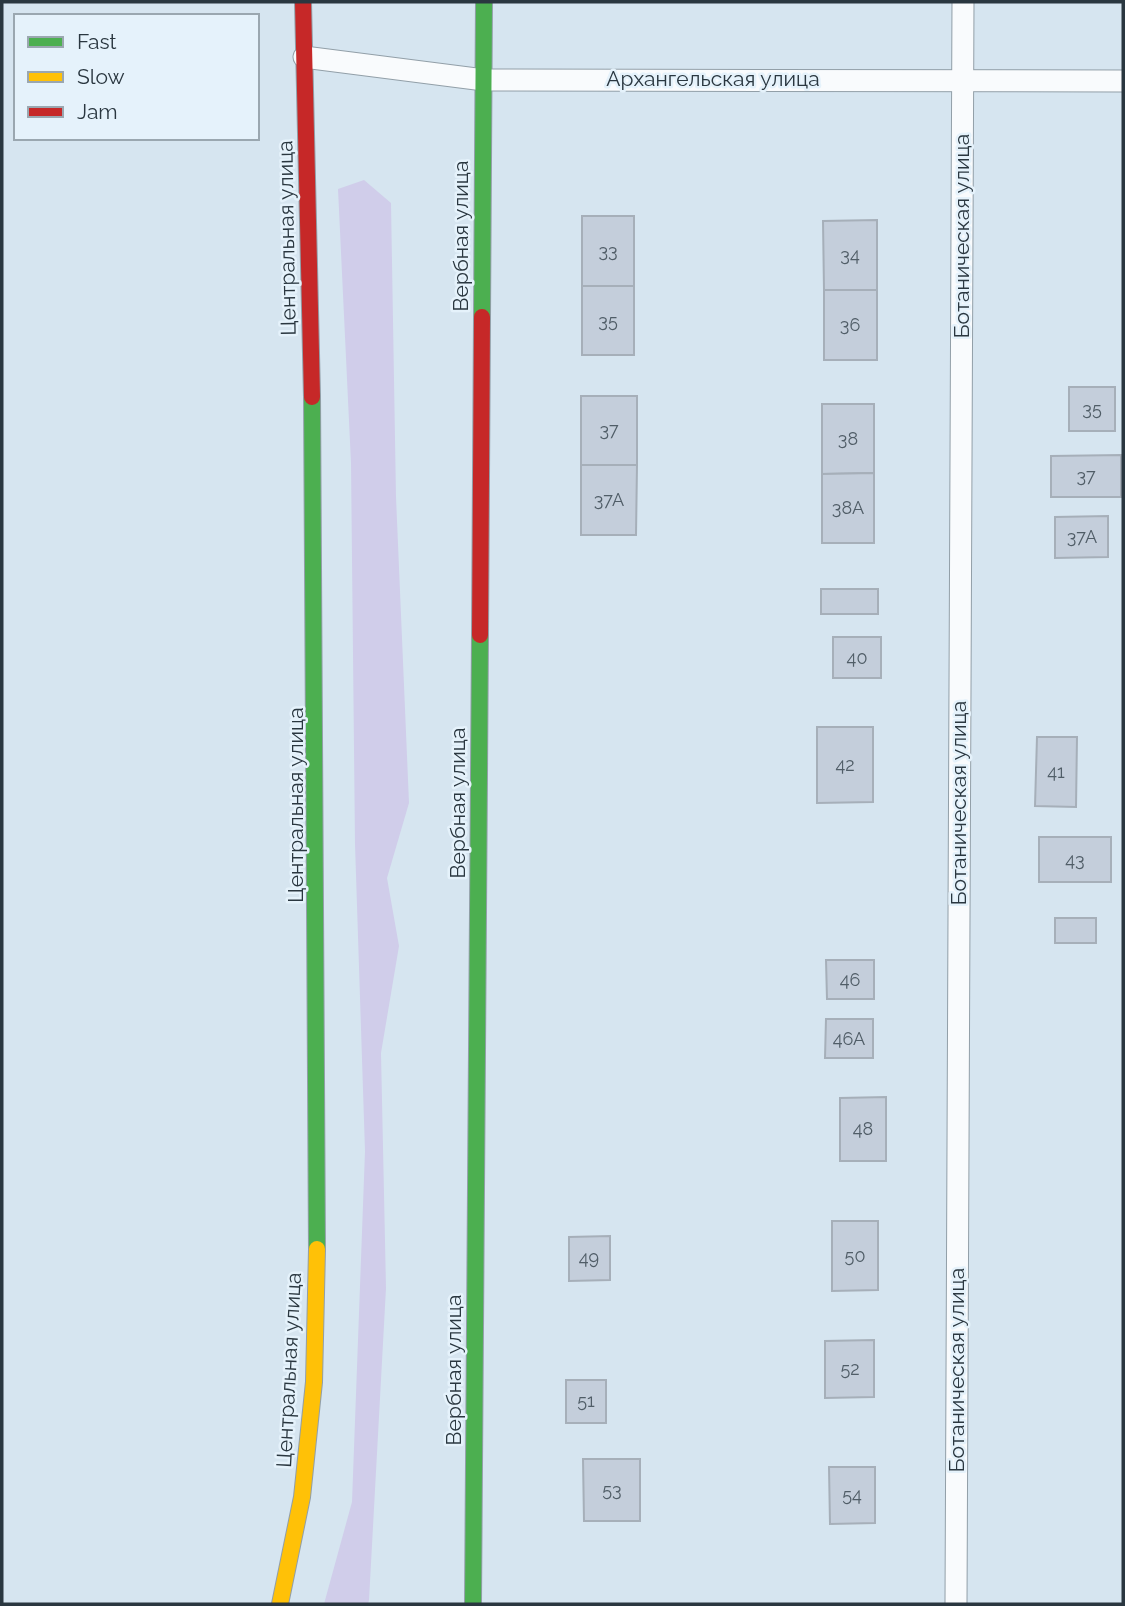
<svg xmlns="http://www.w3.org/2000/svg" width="1125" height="1606" font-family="Raleway,sans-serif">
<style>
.green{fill:#d0cdea}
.building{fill:#c4cedb;stroke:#a6afb9;stroke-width:2}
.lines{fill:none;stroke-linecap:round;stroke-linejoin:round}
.street-casing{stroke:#929fa8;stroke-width:23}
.fast-casing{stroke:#929fa8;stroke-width:18}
.slow-casing{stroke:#929fa8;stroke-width:18}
.jam-casing{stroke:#929fa8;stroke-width:18}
.street{stroke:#f9fbfd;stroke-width:21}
.fast{stroke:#4caf50;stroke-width:16}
.slow{stroke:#ffc107;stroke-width:16}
.jam{stroke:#c62828;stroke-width:16}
.labels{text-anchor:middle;stroke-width:5;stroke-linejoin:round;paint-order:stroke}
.number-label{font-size:18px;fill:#505d67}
.street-label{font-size:21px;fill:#2a3740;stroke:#e5f2fb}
</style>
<rect width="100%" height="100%" fill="#d6e5f0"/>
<!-- green -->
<polygon class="green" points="364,180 391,203 396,497 409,803 387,878 399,946 381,1053 386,1288 369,1600 368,1604 324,1604 352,1502 365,1151 355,844 351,463 338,189"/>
<!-- building -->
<g class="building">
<rect x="582" y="216" width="52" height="70"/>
<polygon points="877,220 877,290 824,290 823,221"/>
<rect x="582" y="286" width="52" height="69"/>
<rect x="824" y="290" width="53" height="70"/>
<rect x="1069" y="387" width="46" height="44"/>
<rect x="581" y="396" width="56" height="69"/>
<polygon points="822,404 874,404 874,473 822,474"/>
<polygon points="1121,455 1121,497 1051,497 1051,456"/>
<polygon points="581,465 637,465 636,535 581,535"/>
<polygon points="874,473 874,543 822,543 822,474"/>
<polygon points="1108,516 1108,557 1055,558 1055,517"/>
<rect x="821" y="589" width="57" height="25"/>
<rect x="833" y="637" width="48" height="41"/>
<polygon points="817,727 873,727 873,802 817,803"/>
<polygon points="1037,737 1077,737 1076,807 1035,806"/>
<rect x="1039" y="837" width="72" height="45"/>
<rect x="1055" y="918" width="41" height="25"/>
<polygon points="826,960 874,960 874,999 827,999"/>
<polygon points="826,1019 873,1019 873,1058 825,1058"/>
<polygon points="886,1097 886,1161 840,1161 840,1098"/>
<polygon points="832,1221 878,1221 878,1290 832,1291"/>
<polygon points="610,1236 610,1280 569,1281 569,1237"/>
<polygon points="874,1340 874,1397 825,1398 825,1341"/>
<rect x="566" y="1380" width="40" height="43"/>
<polygon points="583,1459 640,1459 640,1521 584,1521"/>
<polygon points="829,1467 875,1467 875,1523 830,1524"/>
</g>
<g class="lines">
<!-- street casing -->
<g class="street-casing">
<g id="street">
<polyline points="304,57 484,80 1123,81"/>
<polyline points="956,1604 963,2"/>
</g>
</g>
<!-- fast casing -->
<g class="fast-casing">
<g id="fast">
<polyline points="482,317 484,2"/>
<polyline points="312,397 317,1249"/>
<polyline points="473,1604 480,635"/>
</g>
</g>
<!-- slow casing -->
<g class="slow-casing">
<polyline id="slow" points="280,1604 302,1497 314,1382 317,1249"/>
</g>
<!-- jam casing -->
<g class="jam-casing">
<g id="jam">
<polyline points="303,2 312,397"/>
<polyline points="480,635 482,317"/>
</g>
</g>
<!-- street -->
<use href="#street" class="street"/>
<!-- fast -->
<use href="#fast" class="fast"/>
<!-- slow -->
<use href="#slow" class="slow"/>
<!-- jam -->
<use href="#jam" class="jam"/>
</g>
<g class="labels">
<!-- number labels -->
<g class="number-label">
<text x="608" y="257">33</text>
<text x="850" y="261">34</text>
<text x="608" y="327">35</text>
<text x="850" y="331">36</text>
<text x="1092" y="415">35</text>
<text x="609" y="436">37</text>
<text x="848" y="445">38</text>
<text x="1086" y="482">37</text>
<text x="609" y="506">37А</text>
<text x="848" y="514">38А</text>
<text x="1082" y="543">37А</text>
<text x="857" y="664">40</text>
<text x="845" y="771">42</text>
<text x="1056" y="778">41</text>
<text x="1075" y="866">43</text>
<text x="850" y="986">46</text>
<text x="849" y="1045">46А</text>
<text x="863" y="1135">48</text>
<text x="855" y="1262">50</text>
<text x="589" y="1264">49</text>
<text x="850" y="1375">52</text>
<text x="586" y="1407">51</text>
<text x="612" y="1496">53</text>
<text x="852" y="1501">54</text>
</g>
<!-- street labels -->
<g class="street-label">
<text x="713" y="86">Архангельская улица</text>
<text transform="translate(461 236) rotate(-90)" y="7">Вербная улица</text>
<text transform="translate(962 236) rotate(-90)" y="7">Ботаническая улица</text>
<text transform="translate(287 238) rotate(-91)" y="7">Центральная улица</text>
<text transform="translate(458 803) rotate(-90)" y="7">Вербная улица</text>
<text transform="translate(959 803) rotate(-90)" y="7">Ботаническая улица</text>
<text transform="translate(296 805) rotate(-90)" y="7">Центральная улица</text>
<text transform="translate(289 1370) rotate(-87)" y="7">Центральная улица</text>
<text transform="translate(454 1370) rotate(-90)" y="7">Вербная улица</text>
<text transform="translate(957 1370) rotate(-90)" y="7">Ботаническая улица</text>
</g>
</g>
<!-- border -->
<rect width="1125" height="1606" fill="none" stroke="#2a3740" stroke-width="7"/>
<!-- legend -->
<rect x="14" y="14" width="245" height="126" fill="#e5f2fb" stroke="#9aa7b0" stroke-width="2"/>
<rect x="28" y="37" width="35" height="10" fill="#4caf50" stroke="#9aa7b0" stroke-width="2"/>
<text x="77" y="49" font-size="21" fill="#2a3740">Fast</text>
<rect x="28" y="72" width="35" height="10" fill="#ffc107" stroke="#9aa7b0" stroke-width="2"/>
<text x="77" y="84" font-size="21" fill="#2a3740">Slow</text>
<rect x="28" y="107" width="35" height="10" fill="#c62828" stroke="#9aa7b0" stroke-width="2"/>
<text x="77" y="119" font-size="21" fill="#2a3740">Jam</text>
</svg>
